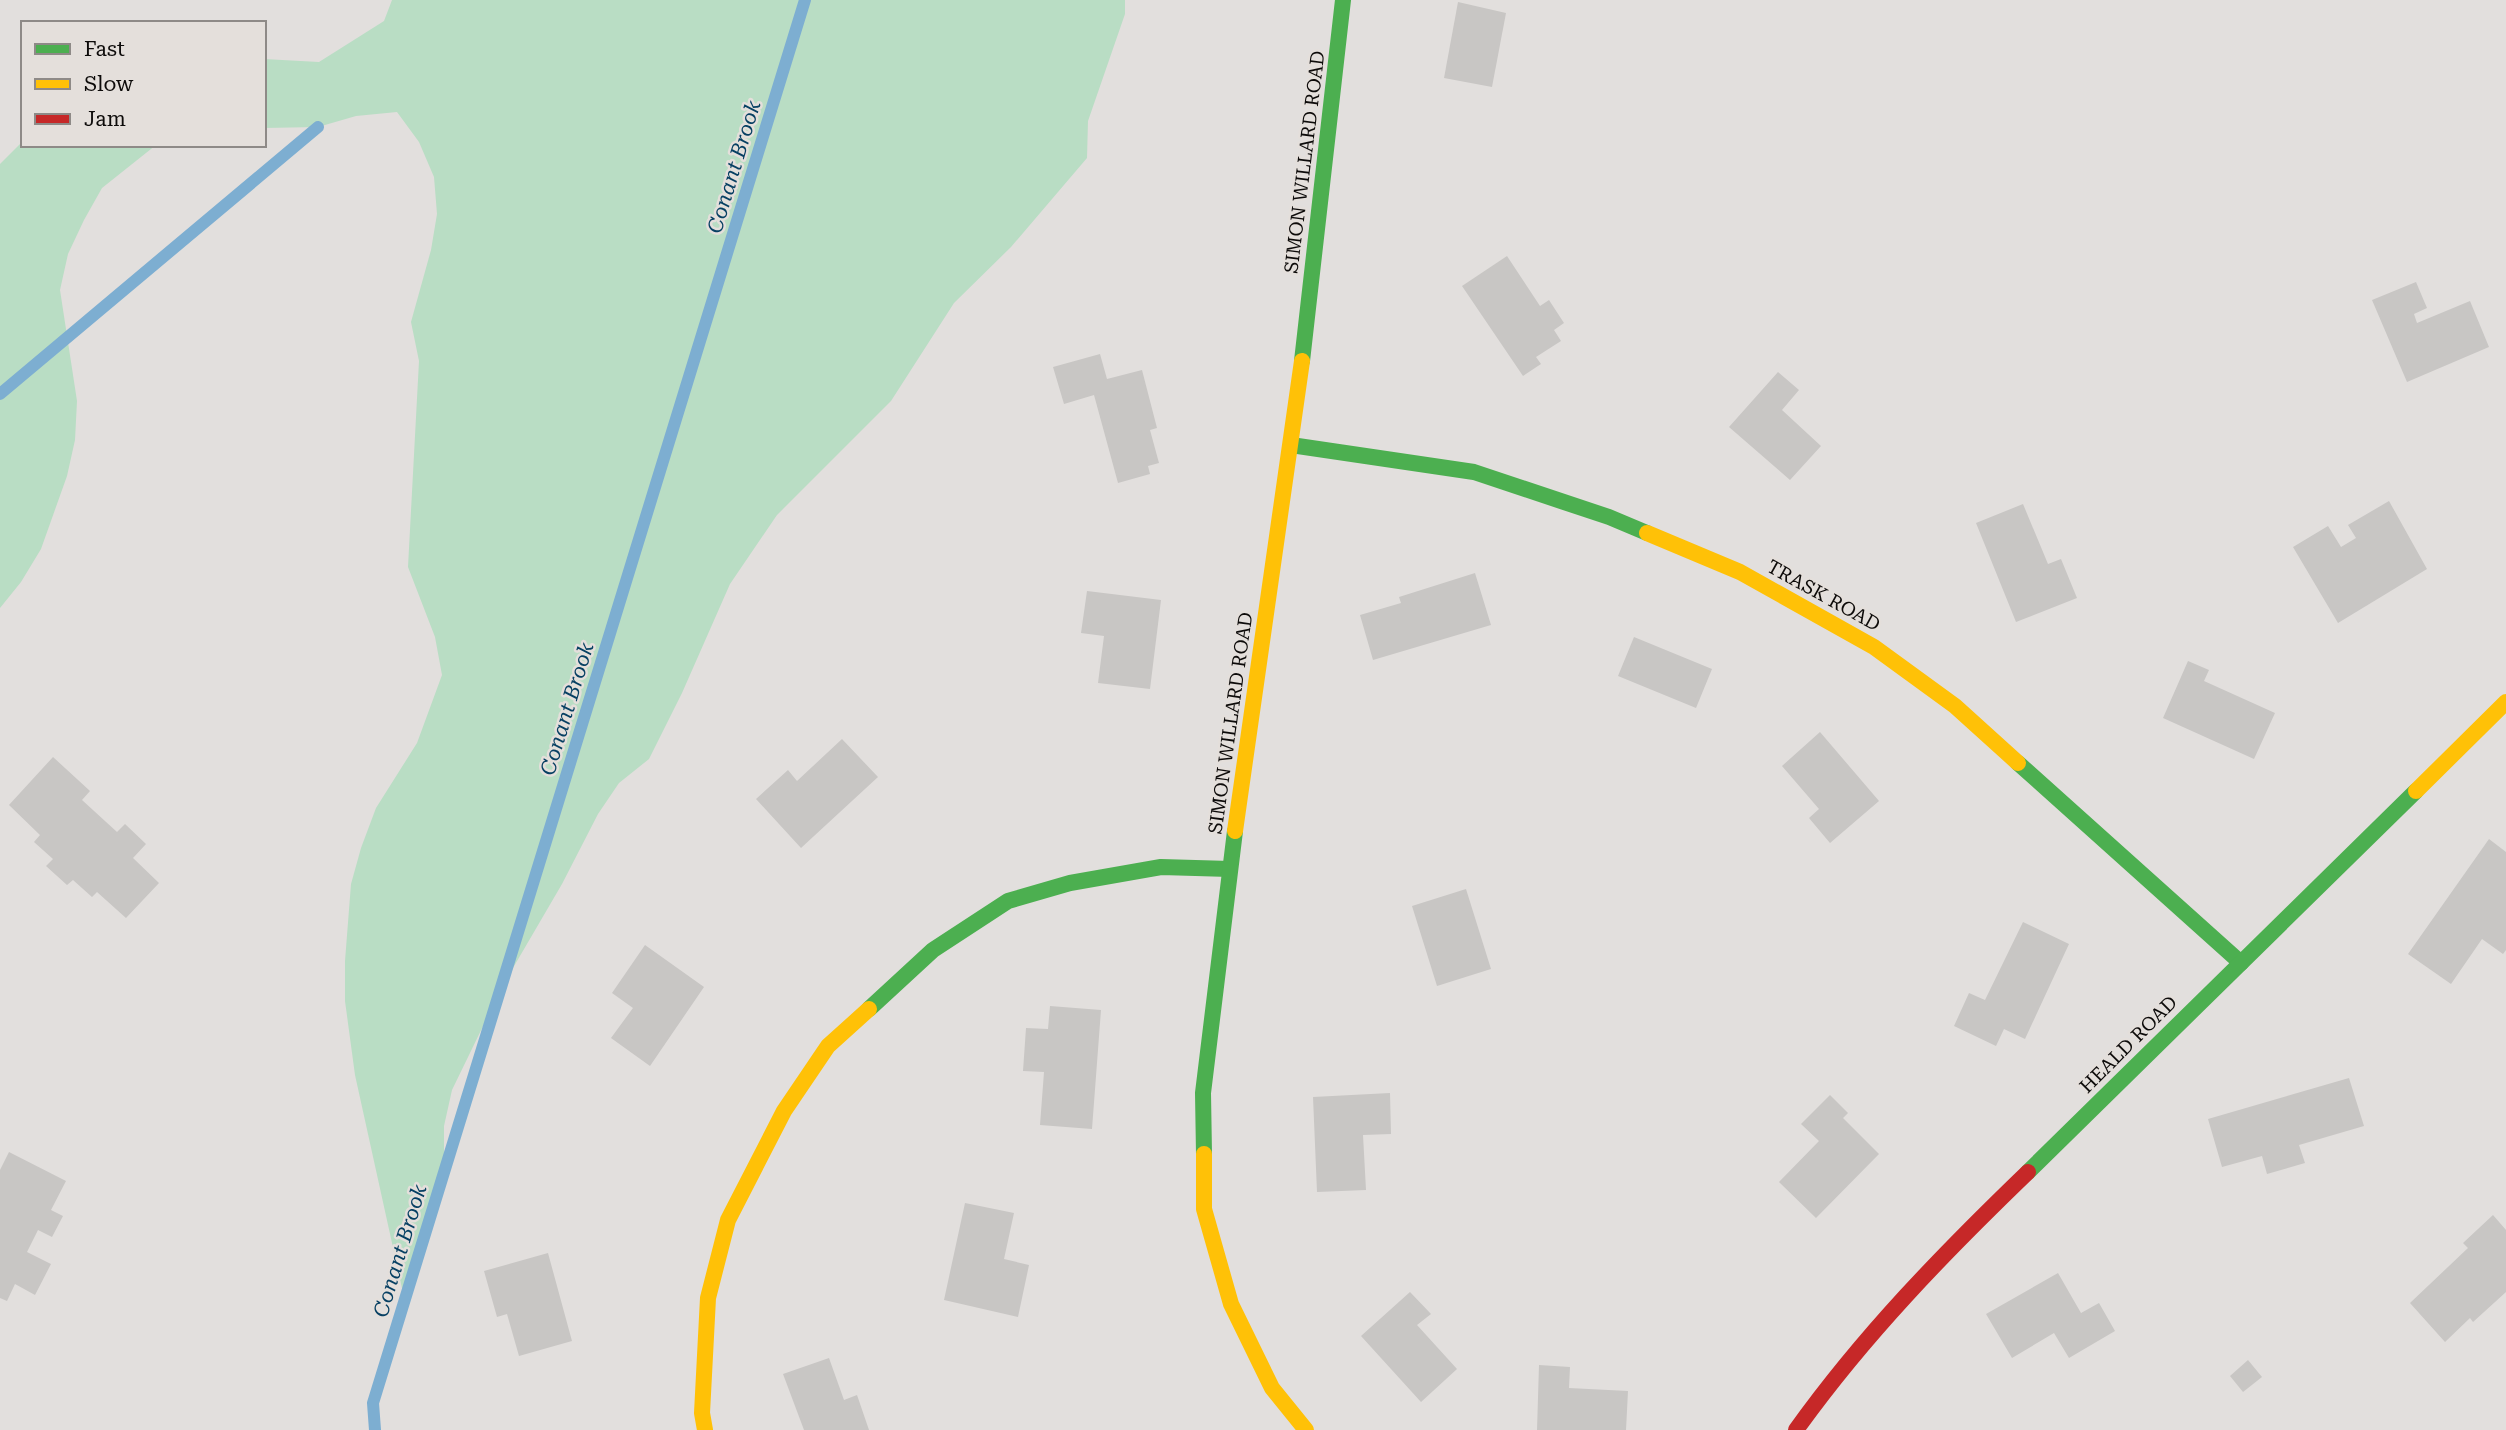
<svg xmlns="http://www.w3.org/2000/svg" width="2506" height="1430" font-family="'Roboto Serif',serif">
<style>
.green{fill:#b9ddc4}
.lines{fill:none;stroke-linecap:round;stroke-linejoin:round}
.stream{stroke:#7daed1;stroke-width:12}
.building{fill:#c8c6c4}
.fast{stroke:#4caf50;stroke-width:16}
.slow{stroke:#ffc107;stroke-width:16}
.jam{stroke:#c62828;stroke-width:16}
.labels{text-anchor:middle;stroke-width:5;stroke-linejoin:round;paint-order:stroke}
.street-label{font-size:19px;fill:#0d0b0a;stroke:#e4dfdb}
.water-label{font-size:21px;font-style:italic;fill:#074063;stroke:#e4dfdb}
</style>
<rect width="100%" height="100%" fill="#e2dfdd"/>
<!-- green -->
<g class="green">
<polygon points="392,0 1125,0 1125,14 1088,121 1087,158 1011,247 954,303 891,401 777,515 730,584 682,693 649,759 619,783 598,814 562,884 503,985 452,1090 444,1126 444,1162 405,1302 355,1075 345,1001 345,961 351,884 361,848 376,808 417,743 442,675 435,637 408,567 419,361 411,322 431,250 437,214 434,177 419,142 397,112 356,116 318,127 264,128 264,59 319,62 384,21"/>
<polygon points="23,141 23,145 156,145 102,188 84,220 68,254 60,290 77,401 75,440 67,476 41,549 21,582 0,608 0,164"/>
</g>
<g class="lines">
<!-- stream -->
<g class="stream">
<polyline points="0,394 318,127"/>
<polyline points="375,1430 373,1403 805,0"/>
</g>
</g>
<!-- building -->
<g class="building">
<polygon points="1458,2 1506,13 1492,87 1444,78"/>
<polygon points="1507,256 1540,306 1549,300 1564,323 1554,330 1561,341 1536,357 1541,364 1523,376 1462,286"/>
<polygon points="2416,282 2427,308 2414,314 2417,323 2470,301 2489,347 2407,382 2372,300"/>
<polygon points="1100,354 1107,379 1142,370 1157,428 1150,430 1159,463 1148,466 1150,474 1118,483 1094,395 1064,404 1053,367"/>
<polygon points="1778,372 1799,390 1782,410 1821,446 1790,480 1729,427"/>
<polygon points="2389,501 2427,569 2338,623 2293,547 2328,526 2341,547 2356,538 2348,525"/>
<polygon points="2023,504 2048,564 2061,559 2077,598 2016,622 1976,523"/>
<polygon points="1475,573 1491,625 1373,660 1360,615 1401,603 1399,597"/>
<polygon points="1087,591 1161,600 1150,689 1098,683 1104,636 1081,633"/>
<polygon points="1634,637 1712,669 1696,708 1618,676"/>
<polygon points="2188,661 2209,670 2204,681 2275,713 2254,759 2163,718"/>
<polygon points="1820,732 1879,801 1830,843 1809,818 1819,809 1782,766"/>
<polygon points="842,739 878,777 801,848 756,799 788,770 797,781"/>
<polygon points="53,757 90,791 82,800 117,832 125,824 146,844 133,858 159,883 126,918 97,892 92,897 73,880 67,885 46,866 53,859 34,842 40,835 9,805"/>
<polygon points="2489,839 2506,852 2506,950 2503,954 2482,939 2451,984 2408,954"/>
<polygon points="1466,889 1491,969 1437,986 1412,906"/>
<polygon points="2023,922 2069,944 2025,1039 2004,1029 1996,1046 1954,1026 1969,993 1985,1000"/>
<polygon points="645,945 704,987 650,1066 611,1038 633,1008 612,993"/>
<polygon points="1050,1006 1101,1010 1092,1129 1040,1125 1044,1072 1023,1071 1026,1028 1048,1029"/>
<polygon points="2349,1078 2364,1126 2299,1145 2305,1163 2267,1174 2262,1156 2222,1167 2208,1119"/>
<polygon points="1390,1093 1391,1134 1363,1135 1366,1190 1317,1192 1313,1097"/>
<polygon points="1830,1095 1848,1113 1843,1118 1879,1154 1816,1218 1779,1182 1819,1141 1801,1124"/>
<polygon points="9,1152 66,1181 51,1210 63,1216 52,1237 38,1230 27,1252 51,1264 35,1295 15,1284 7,1301 0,1298 0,1170"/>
<polygon points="965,1203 1014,1213 1004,1259 1029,1265 1018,1317 944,1300"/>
<polygon points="2493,1215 2506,1230 2506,1292 2473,1322 2470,1318 2445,1342 2410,1303 2468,1248 2463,1243"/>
<polygon points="548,1253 572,1341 519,1356 507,1314 497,1317 484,1271"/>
<polygon points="2058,1273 2081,1313 2099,1303 2115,1331 2069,1358 2054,1333 2012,1358 1986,1314"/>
<polygon points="1410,1292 1431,1314 1417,1325 1457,1369 1421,1402 1361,1336"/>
<polygon points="829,1358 844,1400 857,1395 869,1430 804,1430 783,1374"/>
<polygon points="2248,1360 2262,1377 2243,1392 2230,1376"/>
<polygon points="1539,1365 1570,1367 1569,1388 1628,1391 1626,1430 1537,1430"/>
</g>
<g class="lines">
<!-- fast -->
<g class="fast">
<polyline points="1302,361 1343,0"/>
<polyline points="1291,445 1474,472 1609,517 1647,533"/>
<polyline points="2018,763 2241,963"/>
<polyline points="869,1009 933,950 1008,901 1070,883 1161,867 1230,869"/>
<polyline points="1204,1154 1203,1093 1235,831"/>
<polyline points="2028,1172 2416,791"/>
</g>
<!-- slow -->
<g class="slow">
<polyline points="1647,533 1740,572 1874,647 1955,706 2018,763"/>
<polyline points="2416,791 2506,702"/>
<polyline points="1235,831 1302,361"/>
<polyline points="1204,1154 1204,1209 1231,1304 1272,1388 1306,1430"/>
<polyline points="705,1430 702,1413 708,1298 728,1220 784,1111 828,1046 869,1009"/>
</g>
<!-- jam -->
<path class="jam" d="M1796,1430C1864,1335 1944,1253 2028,1172"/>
</g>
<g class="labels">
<!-- street labels -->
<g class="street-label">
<text transform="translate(1304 162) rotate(-83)" y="7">SIMON WILLARD ROAD</text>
<text transform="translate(1824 595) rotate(29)" y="7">TRASK ROAD</text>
<text transform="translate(1230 723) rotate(-82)" y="7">SIMON WILLARD ROAD</text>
<text transform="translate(2128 1044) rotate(-45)" y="7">HEALD ROAD</text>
</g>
<!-- water labels -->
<g class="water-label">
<text transform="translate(734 167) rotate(-73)" y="7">Conant Brook</text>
<text transform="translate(567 709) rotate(-73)" y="7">Conant Brook</text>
<text transform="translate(400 1251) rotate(-73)" y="7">Conant Brook</text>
</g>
</g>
<!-- legend -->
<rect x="21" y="21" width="245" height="126" fill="#e4dfdb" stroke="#8e8a87" stroke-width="2"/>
<rect x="35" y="44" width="35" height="10" fill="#4caf50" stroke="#8e8a87" stroke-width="2"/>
<text x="84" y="56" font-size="21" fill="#0d0b0a">Fast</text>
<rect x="35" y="79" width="35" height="10" fill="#ffc107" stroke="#8e8a87" stroke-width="2"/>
<text x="84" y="91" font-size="21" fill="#0d0b0a">Slow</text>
<rect x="35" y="114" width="35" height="10" fill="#c62828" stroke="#8e8a87" stroke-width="2"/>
<text x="84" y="126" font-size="21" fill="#0d0b0a">Jam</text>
</svg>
